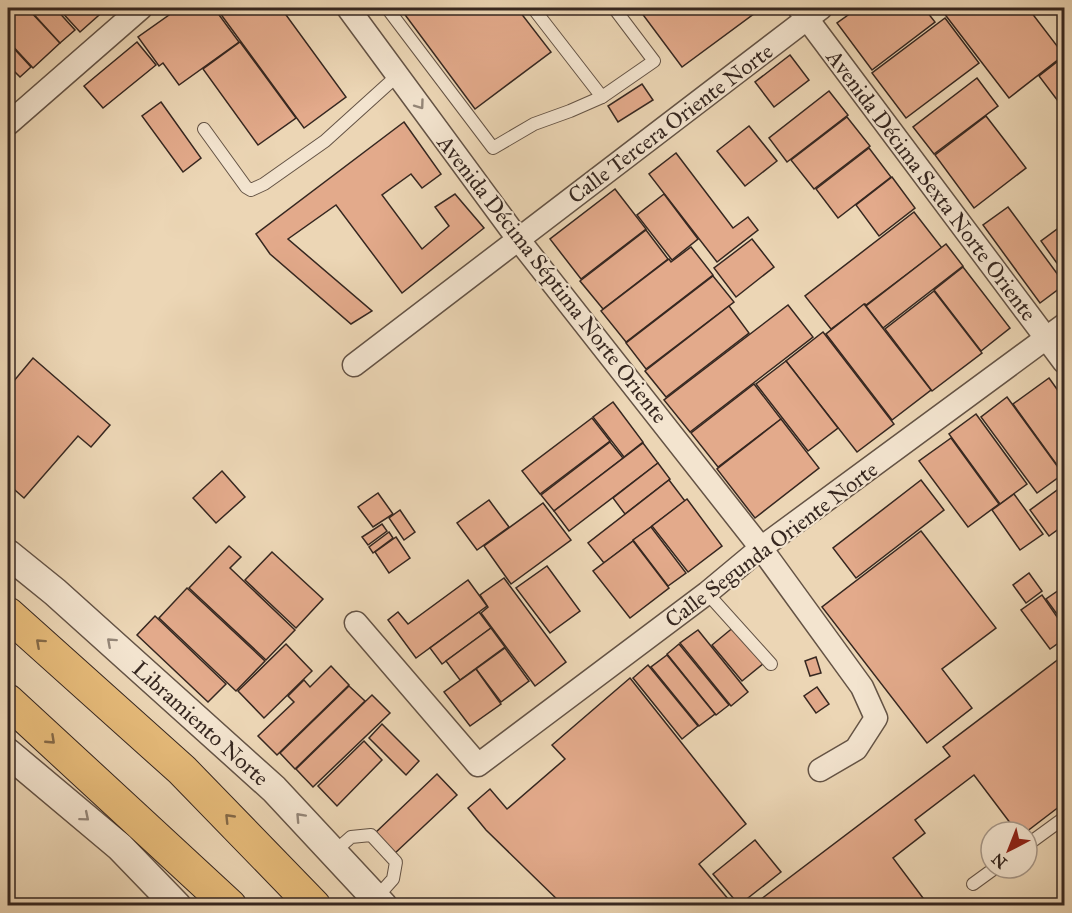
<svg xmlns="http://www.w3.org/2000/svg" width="1072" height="913" font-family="'IM FELL Great Primer',serif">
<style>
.building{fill:#e3aa8b;stroke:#362720;stroke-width:1.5}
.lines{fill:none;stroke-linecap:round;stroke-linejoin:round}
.service-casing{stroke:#645345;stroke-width:14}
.minor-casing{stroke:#645345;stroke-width:25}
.tertiary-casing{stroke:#645345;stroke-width:31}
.trunk-casing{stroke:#362720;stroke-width:35}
.service{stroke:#f3e4cf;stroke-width:12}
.minor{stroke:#f3e4cf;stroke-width:22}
.tertiary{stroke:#f3e4cf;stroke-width:28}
.trunk{stroke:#e6bb7a;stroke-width:33}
.oneway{stroke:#948678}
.oneway2{stroke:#856a48}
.labels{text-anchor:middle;stroke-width:4.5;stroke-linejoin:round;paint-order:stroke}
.street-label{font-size:22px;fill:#362720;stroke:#f3e4cf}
</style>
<rect width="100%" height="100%" fill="#ecd6b5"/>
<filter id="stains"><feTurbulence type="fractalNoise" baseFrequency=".00333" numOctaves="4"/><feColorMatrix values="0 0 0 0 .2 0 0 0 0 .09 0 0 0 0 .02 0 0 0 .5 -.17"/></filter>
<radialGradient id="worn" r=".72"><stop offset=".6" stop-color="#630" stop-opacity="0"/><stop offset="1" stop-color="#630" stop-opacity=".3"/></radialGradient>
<!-- building -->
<g class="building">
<polygon points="8,8 27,8 60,43 33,68 8,41"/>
<polygon points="28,8 55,8 75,30 60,43"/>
<polygon points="58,8 107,8 80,32"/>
<polygon points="179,8 214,8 239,42 179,85 163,63 159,66 138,37"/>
<polygon points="218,8 281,8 346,97 304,128 217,9"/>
<polygon points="400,8 517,8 551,52 475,109"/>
<polygon points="638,8 751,8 755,13 682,67"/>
<polygon points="858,8 924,8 935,22 872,70 837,23"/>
<polygon points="940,8 1028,8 1064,55 1009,98"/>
<polygon points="945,18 979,63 906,118 872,73"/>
<polygon points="8,42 31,67 20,77 15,72 8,79"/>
<polygon points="137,42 156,65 103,108 84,86"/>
<polygon points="240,42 296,118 258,145 203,69"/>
<polygon points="790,55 809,80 774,107 755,82"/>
<polygon points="1062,58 1064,62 1064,109 1039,76"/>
<polygon points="977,78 998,106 934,154 913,127"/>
<polygon points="642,84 653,100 618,122 608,106"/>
<polygon points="829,91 848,115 787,162 769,138"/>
<polygon points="161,102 201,158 183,172 142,116"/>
<polygon points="986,116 1026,168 974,208 935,155"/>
<polygon points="847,117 870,146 814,189 791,160"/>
<polygon points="404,122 441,174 422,188 411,174 382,195 422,249 449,226 435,207 455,194 484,228 402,293 336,205 288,239 372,311 351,324 270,254 256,234"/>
<polygon points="749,126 777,161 745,186 717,151"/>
<polygon points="869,148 891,177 838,218 816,189"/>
<polygon points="676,153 733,228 748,217 758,230 717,262 649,174"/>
<polygon points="892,177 915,208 879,236 856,205"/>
<polygon points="615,189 646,229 581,279 550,239"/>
<polygon points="664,194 698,239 672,260 637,215"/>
<polygon points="1008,207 1064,283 1064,285 1040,303 983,225"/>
<polygon points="914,212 942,248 866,305 865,304 831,329 805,296"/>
<polygon points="1064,224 1064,273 1041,241"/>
<polygon points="646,230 668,259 603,309 580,281"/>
<polygon points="752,239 774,267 736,297 714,268"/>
<polygon points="946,244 963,266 883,328 866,306"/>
<polygon points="691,247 713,275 626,342 601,311 669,259 671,262"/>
<polygon points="963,267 1010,328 981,351 934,290"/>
<polygon points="713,276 734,302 646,369 626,343"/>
<polygon points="934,291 982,353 932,391 885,329"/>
<polygon points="864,304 931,390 892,420 826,334"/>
<polygon points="788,305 813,337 690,432 664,400"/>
<polygon points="729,306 749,333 666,397 645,371"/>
<polygon points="823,332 894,424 857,452 786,361"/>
<polygon points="33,358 110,425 91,447 78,436 24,498 8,484 8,388"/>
<polygon points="786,361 838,428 808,451 756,384"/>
<polygon points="1049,378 1064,399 1064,470 1062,472 1013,404"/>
<polygon points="754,384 781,419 718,467 691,433"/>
<polygon points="1007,397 1063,474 1037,493 981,417"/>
<polygon points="613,402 643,442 624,457 593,417"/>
<polygon points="976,414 1027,484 1000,504 949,434"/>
<polygon points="592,418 610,441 540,494 522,471"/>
<polygon points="781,419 819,468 755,518 717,469"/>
<polygon points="951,438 999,504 968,527 919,461"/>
<polygon points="610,442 623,458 554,511 541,495"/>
<polygon points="643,443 658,463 569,531 554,511"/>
<polygon points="658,463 670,479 625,514 613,498"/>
<polygon points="222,471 245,497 216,523 193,498"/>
<polygon points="669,480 685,501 604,563 588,543"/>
<polygon points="921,480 944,510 856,578 833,548"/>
<polygon points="1064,485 1064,525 1049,536 1030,510"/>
<polygon points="378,493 393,514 373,527 358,507"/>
<polygon points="1014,494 1043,534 1020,550 992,510"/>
<polygon points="687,499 722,546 688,572 652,526"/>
<polygon points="489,500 509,527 477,550 457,523"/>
<polygon points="543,503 571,540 511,584 484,546"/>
<polygon points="400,510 415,532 404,540 389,518"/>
<polygon points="382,524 387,531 368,545 362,537"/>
<polygon points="651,527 686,573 668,586 633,540"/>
<polygon points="921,531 996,628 942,669 972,708 927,743 822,607"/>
<polygon points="389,532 393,538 373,553 369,547"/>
<polygon points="396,537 410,558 389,573 375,552"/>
<polygon points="633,541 669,588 630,618 593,571"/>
<polygon points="229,546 241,557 230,568 295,630 266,660 189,588"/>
<polygon points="272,552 323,599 296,628 245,580"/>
<polygon points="547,566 580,611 550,633 516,588"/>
<polygon points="1029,573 1042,591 1026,603 1013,585"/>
<polygon points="504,578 566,662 535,686 481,613 488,607 480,595"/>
<polygon points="468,580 487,606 416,658 388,620 398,612 408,624"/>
<polygon points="187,588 265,661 236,691 159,618"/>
<polygon points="1062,588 1064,591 1064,620 1062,621 1046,599"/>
<polygon points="1042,595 1064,627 1064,639 1050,649 1021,610"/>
<polygon points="479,612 491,628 442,664 430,648"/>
<polygon points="155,616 226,684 208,702 137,635"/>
<polygon points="735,626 764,663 742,681 712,645"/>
<polygon points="491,628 505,647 460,680 446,661"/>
<polygon points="698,630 748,692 731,706 680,643"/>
<polygon points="286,644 312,671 264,718 238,691"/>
<polygon points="679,644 729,705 716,715 667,654"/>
<polygon points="505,648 529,681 501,702 476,669"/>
<polygon points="667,655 715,714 699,726 651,667"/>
<polygon points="1064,655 1064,803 1026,832 1017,832 974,775 915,820 925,833 893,858 929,906 752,906 950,756 943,747"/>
<polygon points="816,657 821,673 810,676 805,661"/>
<polygon points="648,665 698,726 682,739 633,678"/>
<polygon points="331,666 349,685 277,755 258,736 294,702 288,696 304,680 310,687"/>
<polygon points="476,669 501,704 470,726 444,692"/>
<polygon points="630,678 746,824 699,864 734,906 564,906 486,830 468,808 490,789 507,809 565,759 552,745"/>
<polygon points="349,686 365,701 295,769 280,753"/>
<polygon points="817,687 829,704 816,713 804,696"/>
<polygon points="372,695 390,713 313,787 296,769"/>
<polygon points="382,724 419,761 406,775 369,738"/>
<polygon points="364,741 382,760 337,806 318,786"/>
<polygon points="437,774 457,795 393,855 374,834"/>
<polygon points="755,840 781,872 739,905 713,874"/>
</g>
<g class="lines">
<!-- service casing -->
<g class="service-casing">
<g id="service">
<polyline points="387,8 493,148 534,124 570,111 602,97 654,61 614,8"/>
<polyline points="533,8 602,97"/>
<polyline points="204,129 246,187 251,190 264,184 325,141 398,75"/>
<polyline points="707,593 771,664"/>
<polyline points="1027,845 1064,818"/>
<polyline points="334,852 351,837 371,835 396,862 393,879 376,898"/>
<polyline points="973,884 995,868"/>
</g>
</g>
<!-- minor casing -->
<g class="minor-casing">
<g id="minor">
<polyline points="348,8 518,239 761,548 862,687 876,718 856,749 820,770"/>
<polyline points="799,8 1064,362"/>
<polyline points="8,124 141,8"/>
<polyline points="354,365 821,8"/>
<polyline points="356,623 478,765 707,593 761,548 1064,325"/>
</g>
</g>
<!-- tertiary casing -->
<g class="tertiary-casing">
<g id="tertiary">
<polyline points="8,554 55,592 274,789 383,906"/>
<polyline points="8,753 120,847 177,906"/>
</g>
</g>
<!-- trunk casing -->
<g class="trunk-casing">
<g id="trunk">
<polyline points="8,614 182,770 314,906"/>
<polyline points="8,701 230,906"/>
</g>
</g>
<!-- service -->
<use href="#service" class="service"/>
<!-- minor -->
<use href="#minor" class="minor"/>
<!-- tertiary -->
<use href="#tertiary" class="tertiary"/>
<!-- trunk -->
<use href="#trunk" class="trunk"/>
</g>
<!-- one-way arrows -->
<defs><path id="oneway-chevron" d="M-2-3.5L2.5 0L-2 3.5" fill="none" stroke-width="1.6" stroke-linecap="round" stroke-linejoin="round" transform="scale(1.5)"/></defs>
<g class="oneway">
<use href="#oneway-chevron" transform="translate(420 105) rotate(54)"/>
<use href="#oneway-chevron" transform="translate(111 642) rotate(-138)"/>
<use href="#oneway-chevron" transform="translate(85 817) rotate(40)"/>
<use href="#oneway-chevron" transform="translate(300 817) rotate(-133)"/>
</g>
<g class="oneway2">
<use href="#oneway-chevron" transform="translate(40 643) rotate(-138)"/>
<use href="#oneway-chevron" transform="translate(51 740) rotate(43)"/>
<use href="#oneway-chevron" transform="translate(229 818) rotate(-134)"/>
</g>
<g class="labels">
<!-- street labels -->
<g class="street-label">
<text transform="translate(670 123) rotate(-37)" y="8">Calle Tercera Oriente Norte</text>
<text transform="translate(932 185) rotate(53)" y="8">Avenida Décima Sexta Norte Oriente</text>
<text transform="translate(553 279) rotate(52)" y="8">Avenida Décima Séptima Norte Oriente</text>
<text transform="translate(771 544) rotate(-37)" y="8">Calle Segunda Oriente Norte</text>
<text transform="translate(201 723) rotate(42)" y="8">Libramiento Norte</text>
</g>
</g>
<!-- margin -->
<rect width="1072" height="913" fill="none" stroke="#ecd6b5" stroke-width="30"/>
<rect x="9" y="9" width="1054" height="895" fill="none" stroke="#362720" stroke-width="3"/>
<rect x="15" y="15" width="1042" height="883" fill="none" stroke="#362720" stroke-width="1.5"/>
<!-- north arrow -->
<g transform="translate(1009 850) rotate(222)"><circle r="28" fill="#f3e4cf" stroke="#a79889" stroke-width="1.5"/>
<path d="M0-4.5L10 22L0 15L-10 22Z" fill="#8f2418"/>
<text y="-9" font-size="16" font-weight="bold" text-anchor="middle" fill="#362720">N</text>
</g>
<rect width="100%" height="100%" filter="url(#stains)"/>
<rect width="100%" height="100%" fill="url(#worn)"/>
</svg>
